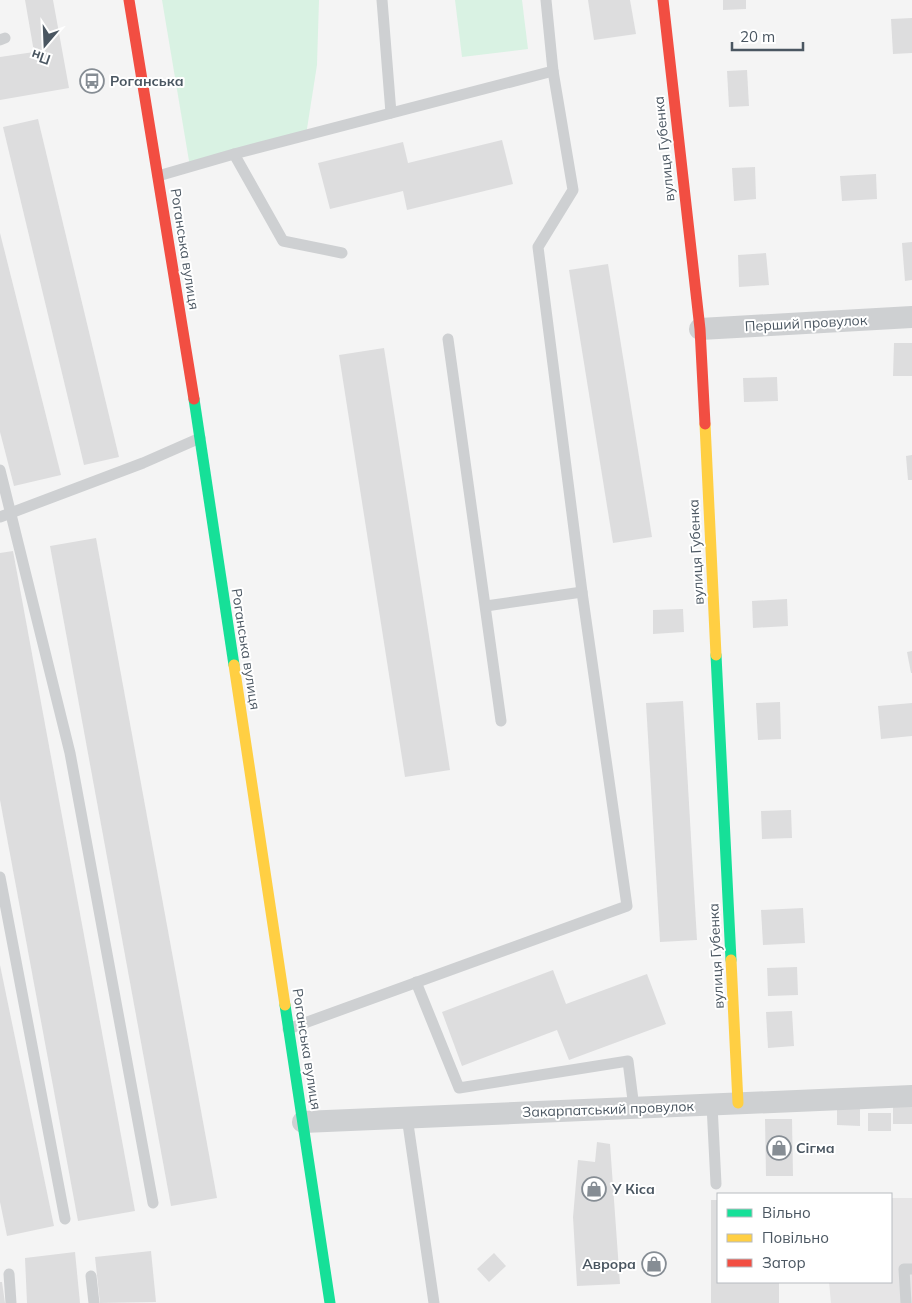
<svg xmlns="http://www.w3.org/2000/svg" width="912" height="1303" font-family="Mulish,sans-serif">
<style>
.education{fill:#e6e5e6}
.green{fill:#d9f2e3}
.building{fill:#ddddde}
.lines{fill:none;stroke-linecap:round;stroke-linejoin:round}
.lane{stroke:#ced0d2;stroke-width:11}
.street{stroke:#ced0d2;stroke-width:22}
.fast{stroke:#16e098;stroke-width:11}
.slow{stroke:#ffcf43;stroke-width:11}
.jam{stroke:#f24e42;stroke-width:11}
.labels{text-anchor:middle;stroke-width:4;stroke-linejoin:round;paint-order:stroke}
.poi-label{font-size:14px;font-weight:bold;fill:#4a5661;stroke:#fff;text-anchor:start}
.street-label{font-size:14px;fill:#4a5661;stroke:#fff}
</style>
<rect width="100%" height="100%" fill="#f4f4f4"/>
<!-- education -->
<polygon class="education" points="891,1198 912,1198 912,1303 831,1303 829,1282 891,1282"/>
<!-- green -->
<g class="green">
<polygon points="162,0 319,0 317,65 306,135 190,167"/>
<polygon points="455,0 522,0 528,49 462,57"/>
</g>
<!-- building -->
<g class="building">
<polygon points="25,0 53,0 69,88 0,100 0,57 34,52"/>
<polygon points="588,0 630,0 636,34 594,40"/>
<polygon points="723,0 746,0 746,9 723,10"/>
<polygon points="912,18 912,53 893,54 891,19"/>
<polygon points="747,70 749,106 729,107 727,71"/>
<polygon points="38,119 119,457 84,465 3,127"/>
<polygon points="502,140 513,184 407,210 403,191 330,209 318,163 403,142 408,163"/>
<polygon points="755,167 756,199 734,201 732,168"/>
<polygon points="876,174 877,199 842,201 840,176"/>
<polygon points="0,233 61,475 14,486 0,432"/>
<polygon points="912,242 912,280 905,281 902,243"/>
<polygon points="766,253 769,285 739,287 738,255"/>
<polygon points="608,264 652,537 613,543 569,270"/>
<polygon points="894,343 912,343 912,376 893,376"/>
<polygon points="384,348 450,770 405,777 339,355"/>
<polygon points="777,377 778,401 744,402 743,378"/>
<polygon points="912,455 912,480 908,480 906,456"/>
<polygon points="96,538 217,1198 171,1206 50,546"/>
<polygon points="13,551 135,1211 78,1221 0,800 0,553"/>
<polygon points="787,599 788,626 753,628 752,601"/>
<polygon points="683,609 684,632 653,634 653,610"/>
<polygon points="912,651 912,673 911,673 907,652"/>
<polygon points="683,701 697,940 660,942 646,703"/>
<polygon points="780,702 781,739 758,740 756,703"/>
<polygon points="912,703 912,736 881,739 878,706"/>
<polygon points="791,810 792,838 762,839 761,811"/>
<polygon points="803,908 805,943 763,945 761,910"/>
<polygon points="0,965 54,1226 7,1236 0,1202"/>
<polygon points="797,967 798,995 768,996 767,968"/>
<polygon points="553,970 566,1004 647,974 666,1024 569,1060 557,1030 462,1066 442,1012"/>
<polygon points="792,1011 794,1046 768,1048 766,1012"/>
<rect x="893" y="1106" width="19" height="18"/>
<polygon points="837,1108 860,1108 860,1126 837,1125"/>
<rect x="868" y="1113" width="23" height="18"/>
<polygon points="765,1119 792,1119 793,1176 766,1176"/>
<polygon points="597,1142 610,1144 620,1284 577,1286 573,1217 578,1160 595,1162"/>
<polygon points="711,1200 718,1200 718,1282 779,1282 779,1303 711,1303"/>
<polygon points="151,1251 156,1302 100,1303 95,1257"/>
<polygon points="75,1252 80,1303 27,1303 25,1258"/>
<polygon points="494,1253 506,1266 489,1282 477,1269"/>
<polygon points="0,1282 2,1282 5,1303 0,1303"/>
</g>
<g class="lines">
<!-- lane -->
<g class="lane">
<polyline points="382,0 391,113"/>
<polyline points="0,40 5,38"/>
<polyline points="234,154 283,241 342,253"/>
<polyline points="158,176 234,154 553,71 546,0"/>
<polyline points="448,339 501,721"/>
<polyline points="0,470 70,753 153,1203"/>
<polyline points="0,517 143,463 200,438"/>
<polyline points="486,606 582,592"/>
<polyline points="0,877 65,1219"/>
<polyline points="416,982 459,1088 628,1061 634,1108"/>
<polyline points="288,1029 627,906 582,592 538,247 573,190 553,71"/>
<polyline points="712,1105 716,1184"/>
<polyline points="407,1117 434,1303"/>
<polyline points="9,1274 11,1303"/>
<polyline points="91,1276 94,1303"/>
<polyline points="906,1303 904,1269 912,1269"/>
</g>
<!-- street -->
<g class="street">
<polyline points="700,329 912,317"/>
<polyline points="303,1122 912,1096"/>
</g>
<!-- fast -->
<g class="fast">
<polyline points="194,399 234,665"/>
<polyline points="716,655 731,960"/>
<polyline points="285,1005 330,1303"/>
</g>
<!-- slow -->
<g class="slow">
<polyline points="705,424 716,655"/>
<polyline points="234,665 285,1005"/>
<polyline points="731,960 738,1103"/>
</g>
<!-- jam -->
<g class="jam">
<polyline points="129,0 194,399"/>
<polyline points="663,0 700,329 705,424"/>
</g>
</g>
<!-- icons -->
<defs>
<g id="bus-ring" transform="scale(1.25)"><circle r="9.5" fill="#fff" stroke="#868d94" stroke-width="1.5"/><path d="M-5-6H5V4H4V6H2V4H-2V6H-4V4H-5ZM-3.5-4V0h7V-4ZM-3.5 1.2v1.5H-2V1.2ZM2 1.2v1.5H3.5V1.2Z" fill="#868d94"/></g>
<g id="shop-ring" transform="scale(1.25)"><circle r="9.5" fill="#fff" stroke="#868d94" stroke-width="1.5"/><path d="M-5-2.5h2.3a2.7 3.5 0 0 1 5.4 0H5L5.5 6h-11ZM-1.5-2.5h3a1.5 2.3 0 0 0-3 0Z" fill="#868d94"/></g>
</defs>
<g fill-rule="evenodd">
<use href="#bus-ring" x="92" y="81"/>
<use href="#shop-ring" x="779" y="1148"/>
<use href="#shop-ring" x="594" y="1189"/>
<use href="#shop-ring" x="654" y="1264"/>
</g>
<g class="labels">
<!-- poi labels -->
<g class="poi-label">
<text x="110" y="86">Роганська</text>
<text x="796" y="1153">Сігма</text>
<text x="612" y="1194">У Кіса</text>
<text x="636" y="1269" text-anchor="end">Аврора</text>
</g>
<!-- street labels -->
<g class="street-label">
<text transform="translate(664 149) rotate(-96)" y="5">вулиця Губенка</text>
<text transform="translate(185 249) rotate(81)" y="5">Роганська вулиця</text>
<text transform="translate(806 323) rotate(-3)" y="5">Перший провулок</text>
<text transform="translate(696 552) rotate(-93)" y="5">вулиця Губенка</text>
<text transform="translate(246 649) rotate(81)" y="5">Роганська вулиця</text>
<text transform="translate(716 956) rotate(-93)" y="5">вулиця Губенка</text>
<text transform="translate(307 1049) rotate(81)" y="5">Роганська вулиця</text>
<text transform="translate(608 1109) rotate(-2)" y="5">Закарпатський провулок</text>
</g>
</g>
<!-- legend -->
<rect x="717" y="1193" width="175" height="90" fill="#ffffff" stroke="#b7bbc0"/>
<rect x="727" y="1209" width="25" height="8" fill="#16e098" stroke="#b7bbc0"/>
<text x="762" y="1218" font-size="15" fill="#4a5661">Вільно</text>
<rect x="727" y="1234" width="25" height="8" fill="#ffcf43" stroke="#b7bbc0"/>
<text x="762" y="1243" font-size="15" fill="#4a5661">Повільно</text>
<rect x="727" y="1259" width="25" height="8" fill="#f24e42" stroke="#b7bbc0"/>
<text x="762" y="1268" font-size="15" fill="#4a5661">Затор</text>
<!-- north arrow -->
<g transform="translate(45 45) rotate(199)" stroke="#ffffff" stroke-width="4" paint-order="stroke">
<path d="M0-4L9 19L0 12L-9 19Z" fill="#4a5661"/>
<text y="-8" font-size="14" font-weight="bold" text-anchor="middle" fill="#4a5661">Пн</text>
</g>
<!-- scale -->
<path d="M732 42v8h71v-8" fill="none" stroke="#4a5661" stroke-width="2.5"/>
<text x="740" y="42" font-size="15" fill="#4a5661" stroke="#ffffff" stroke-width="4" paint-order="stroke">20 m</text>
</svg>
